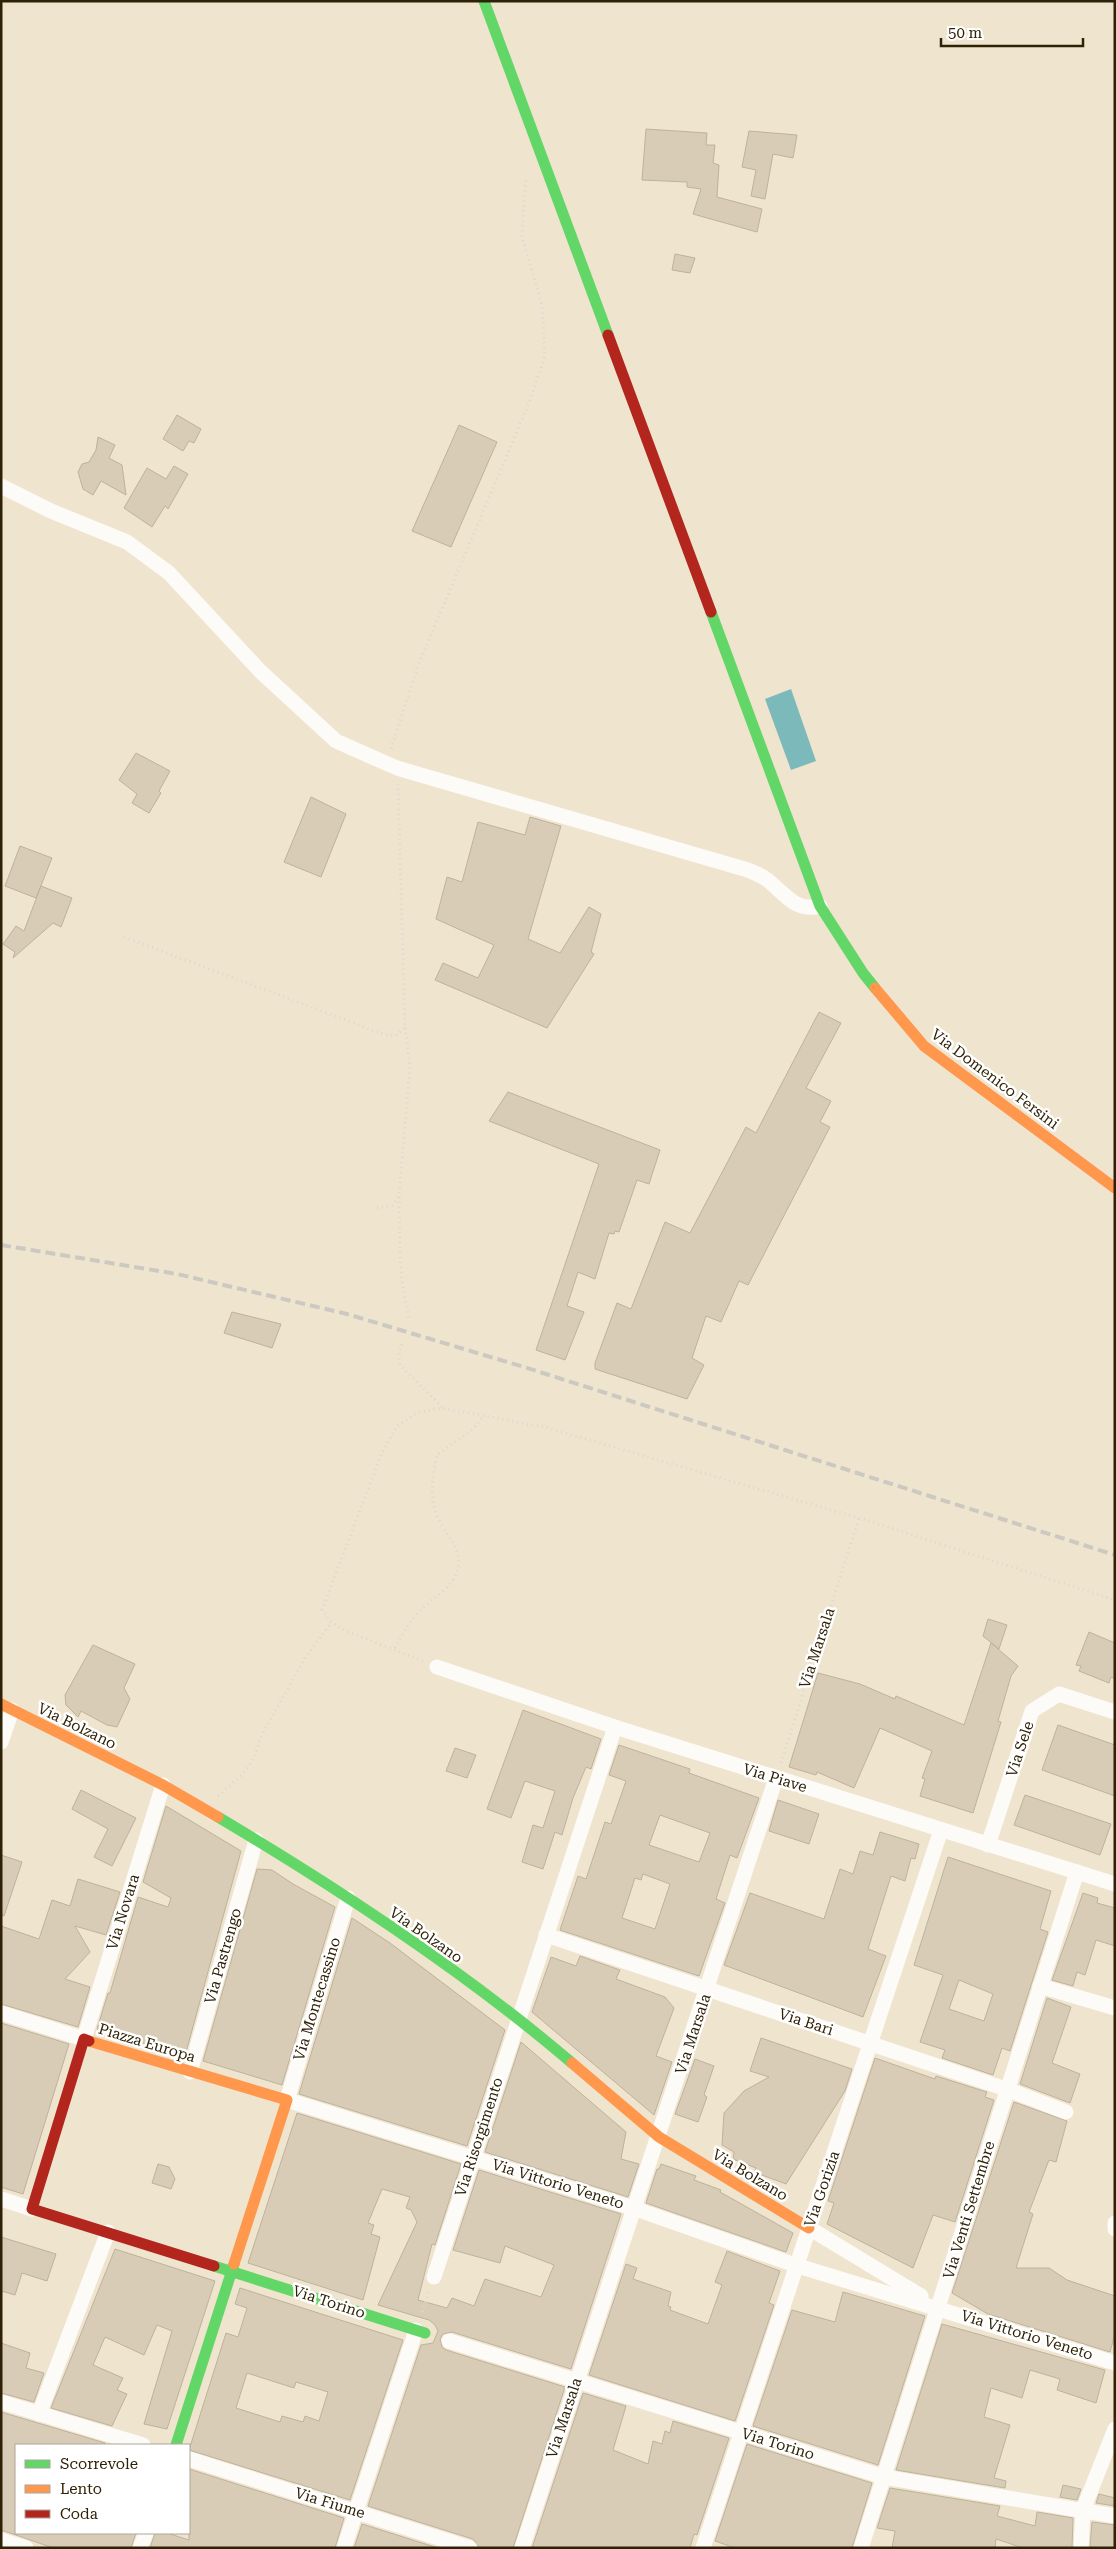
<svg xmlns="http://www.w3.org/2000/svg" width="1116" height="2549" font-family="'Roboto Serif',serif">
<style>
.water{fill:#7bb9ba}
.building{fill:#d8ccb6;stroke:#bdb29c;fill-rule:evenodd}
.lines{fill:none;stroke-linecap:round;stroke-linejoin:round}
.path{stroke:#dbd8d1;stroke-width:3;stroke-dasharray:1 4;stroke-linecap:butt}
.street{stroke:#fdfbf8;stroke-width:15}
.fast{stroke:#63d668;stroke-width:11}
.slow{stroke:#ff974d;stroke-width:11}
.jam{stroke:#b3261e;stroke-width:11}
.rail{stroke:#ccc9c1;stroke-width:4;stroke-dasharray:10 5;stroke-linecap:butt}
.labels{text-anchor:middle;stroke-width:5;stroke-linejoin:round;paint-order:stroke}
.street-label{font-size:15px;fill:#2e2105;stroke:#fff}
</style>
<rect width="100%" height="100%" fill="#efe4ce"/>
<!-- water -->
<polygon class="water" points="791,689 816,761 791,770 765,699"/>
<!-- building -->
<g class="building">
<polygon points="646,129 707,133 706,145 715,145 713,163 719,165 717,197 762,209 757,232 693,214 701,189 687,187 687,182 642,180"/>
<polygon points="749,131 797,135 793,158 773,154 765,199 751,196 756,170 742,167"/>
<polygon points="675,254 695,258 690,273 672,270"/>
<polygon points="177,415 201,429 194,443 189,441 183,451 163,439"/>
<polygon points="459,425 497,442 451,547 412,531"/>
<polygon points="98,437 115,445 109,458 122,465 126,495 101,481 93,495 83,489 78,472 82,464 89,462 96,450"/>
<polygon points="174,466 188,474 168,509 165,506 152,527 124,508 147,468 166,479"/>
<polygon points="136,753 170,771 159,791 161,793 149,813 132,803 137,794 119,780"/>
<polygon points="311,797 346,814 321,877 284,862"/>
<polygon points="530,817 561,826 528,939 560,953 589,907 601,914 591,952 594,954 547,1028 435,980 443,963 478,978 494,945 436,919 447,877 462,882 478,822 525,835"/>
<polygon points="20,846 52,858 36,898 5,886"/>
<polygon points="41,886 72,898 61,927 53,923 13,958 15,952 3,944 16,926 24,931"/>
<polygon points="819,1012 841,1023 806,1088 831,1101 820,1122 830,1127 748,1285 739,1281 721,1322 706,1316 692,1358 704,1365 687,1399 595,1369 595,1363 617,1303 631,1309 665,1222 690,1233 746,1127 756,1133"/>
<polygon points="508,1092 660,1150 649,1184 637,1180 619,1232 615,1231 614,1234 609,1233 595,1279 578,1272 567,1306 584,1312 565,1360 536,1350 599,1164 489,1121"/>
<polygon points="232,1312 281,1324 272,1348 224,1333"/>
<polygon points="988,1619 1007,1625 999,1649 983,1636"/>
<polygon points="1089,1632 1115,1643 1115,1679 1111,1677 1109,1683 1079,1671 1081,1666 1076,1665"/>
<polygon points="991,1643 1018,1666 1011,1676 998,1721 1001,1722 973,1813 920,1796 925,1779 922,1778 932,1751 880,1728 854,1788 817,1772 816,1775 789,1767 818,1673 860,1684 895,1699 896,1696 964,1725"/>
<polygon points="93,1645 135,1664 124,1688 130,1699 117,1727 107,1725 81,1711 78,1717 66,1705 65,1695"/>
<polygon points="523,1710 601,1739 591,1769 586,1767 573,1798 562,1835 555,1832 543,1869 522,1862 533,1825 543,1828 555,1791 525,1781 511,1818 487,1809"/>
<polygon points="1058,1725 1115,1745 1115,1796 1042,1770"/>
<path d="M619,1745L690,1769L689,1773L759,1798L737,1858L730,1855L716,1899L725,1903L699,1976L560,1930L578,1876L586,1879L605,1822L611,1824L626,1781L609,1775ZM660,1815L710,1833L699,1862L649,1845ZM643,1874L670,1884L655,1929L622,1918L635,1878L641,1880Z"/>
<polygon points="455,1748 476,1755 467,1778 446,1771"/>
<polygon points="81,1790 136,1818 112,1866 94,1857 108,1829 72,1809"/>
<polygon points="1025,1795 1111,1824 1100,1855 1014,1825"/>
<polygon points="778,1800 819,1814 809,1844 769,1831"/>
<polygon points="166,1806 241,1851 185,2056 97,2029 108,1993 110,1993 138,1897 168,1907 171,1898 143,1882"/>
<polygon points="880,1832 919,1844 915,1859 911,1858 905,1881 891,1876 868,1949 886,1956 863,2017 724,1965 750,1893 824,1919 840,1869 853,1874 860,1851 873,1855"/>
<polygon points="1,1855 22,1862 4,1916 1,1915"/>
<path d="M948,1857L1051,1891L1040,1929L1048,1932L1010,2051L1002,2048L993,2075L942,2058L945,2050L920,2042L943,1975L914,1965ZM959,1980L993,1994L984,2021L949,2009Z"/>
<polygon points="257,1869 272,1870 293,1884 335,1907 282,2085 203,2061"/>
<polygon points="78,1879 120,1892 106,1935 75,1926 90,1952 65,1979 90,1987 78,2027 1,2004 1,1926 39,1939 52,1900 70,1906"/>
<polygon points="1083,1893 1098,1898 1097,1903 1115,1908 1115,1946 1096,1940 1085,1975 1077,1972 1073,1986 1052,1980"/>
<polygon points="352,1918 390,1943 505,2030 467,2146 299,2094"/>
<polygon points="580,1956 620,1970 616,1979 665,1997 674,2008 656,2056 672,2062 654,2115 532,2012 551,1957 576,1966"/>
<polygon points="1047,1998 1071,2007 1052,2063 1080,2074 1070,2103 1020,2084"/>
<polygon points="1,2023 69,2044 23,2194 1,2187"/>
<polygon points="761,2038 852,2069 845,2091 786,2184 754,2172 756,2168 733,2159 734,2152 722,2145 724,2113 744,2091 769,2077 750,2071"/>
<polygon points="521,2042 626,2132 621,2159 639,2164 628,2197 485,2152"/>
<polygon points="875,2058 935,2079 936,2076 987,2092 985,2097 994,2100 955,2222 933,2215 913,2268 827,2224 834,2203 828,2201"/>
<polygon points="695,2059 714,2066 704,2095 707,2097 698,2122 675,2114"/>
<polygon points="1014,2102 1067,2121 1056,2162 1049,2160 1029,2212 1033,2214 1016,2268 1049,2268 1067,2280 1115,2296 1115,2334 1110,2352 988,2314 952,2293"/>
<polygon points="297,2113 461,2164 435,2245 432,2244 418,2300 447,2308 452,2298 474,2306 485,2279 541,2297 554,2265 505,2246 500,2263 453,2250 479,2170 621,2214 571,2369 452,2332 443,2334 440,2339 442,2347 446,2350 565,2387 513,2548 479,2548 473,2539 368,2506 421,2345 433,2343 438,2331 435,2325 429,2320 378,2305 417,2222 411,2210 406,2208 410,2197 382,2189 368,2223 374,2225 371,2234 380,2237 363,2300 248,2263"/>
<polygon points="158,2164 169,2167 175,2179 171,2189 152,2183"/>
<polygon points="661,2164 696,2176 694,2180 721,2190 720,2192 793,2233 786,2252 646,2203 657,2169 659,2169"/>
<polygon points="1,2237 56,2254 47,2281 22,2273 15,2295 1,2291"/>
<polygon points="115,2249 215,2281 167,2429 144,2424 172,2331 157,2325 144,2355 105,2337 93,2365 123,2378 117,2390 127,2394 112,2426 51,2408"/>
<polygon points="727,2251 780,2271 769,2303 774,2305 735,2421 589,2375 626,2264 637,2268 633,2279 671,2292 668,2306 671,2307 670,2310 708,2324 722,2285 715,2282"/>
<path d="M240,2288L403,2340L350,2500L189,2450L226,2333L238,2337L247,2308L235,2304ZM247,2373L294,2388L296,2382L328,2392L319,2421L305,2416L303,2422L282,2416L280,2422L236,2408Z"/>
<polygon points="843,2292 925,2316 878,2465 753,2426 792,2310 835,2322"/>
<polygon points="942,2324 1105,2370 1096,2403 1057,2390 1060,2379 1030,2370 1022,2398 991,2388 984,2417 1010,2425 994,2478 1006,2481 1005,2488 896,2470"/>
<polygon points="1,2343 30,2353 26,2368 44,2373 34,2402 1,2393"/>
<polygon points="583,2393 626,2406 613,2450 648,2464 653,2441 662,2444 665,2431 670,2433 673,2421 729,2438 697,2535 694,2534 690,2548 532,2548"/>
<polygon points="1,2412 105,2443 104,2445 16,2445 16,2535 1,2530"/>
<polygon points="747,2444 872,2483 852,2548 735,2548 715,2541"/>
<polygon points="189,2469 344,2518 335,2548 150,2548 155,2533 167,2533 189,2540"/>
<polygon points="1063,2485 1081,2489 1077,2500 1060,2497"/>
<polygon points="890,2488 1000,2506 997,2516 1035,2526 1037,2512 1073,2518 1072,2548 1023,2548 996,2539 995,2548 892,2548 895,2531 877,2528"/>
<polygon points="1099,2494 1115,2498 1115,2506 1096,2503"/>
<polygon points="1092,2522 1115,2525 1115,2548 1090,2548"/>
<polygon points="362,2524 438,2548 354,2548"/>
<polygon points="17,2533 136,2533 131,2548 53,2548 16,2535"/>
</g>
<g class="lines">
<!-- path -->
<g class="path">
<polyline points="391,749 417,668 529,403 545,356 542,305 522,237 526,177"/>
<polyline points="124,937 346,1020 386,1035 395,1036 405,1028 398,784"/>
<path d="M399,1197C400,1239 398,1280 410,1321"/>
<polyline points="377,1208 393,1205 399,1196 410,1066 405,1028"/>
<polyline points="402,1344 399,1354 400,1365 442,1407"/>
<path d="M395,1648C402,1634 410,1621 421,1610C432,1598 449,1590 456,1575C466,1549 446,1537 437,1516C429,1498 433,1474 437,1455L473,1429L483,1416"/>
<polyline points="423,1661 344,1630 331,1622 322,1610 381,1455 396,1427 417,1413 442,1408 544,1427 859,1518 1115,1600"/>
<polyline points="781,1763 859,1518"/>
<polyline points="218,1796 244,1773 255,1756 260,1738 305,1658 331,1623"/>
<polyline points="422,2312 429,2292"/>
</g>
<!-- street -->
<g class="street">
<path d="M1,486L51,511L127,542L169,573L260,671L336,741L397,768L748,870C754,873 761,875 766,879C784,892 795,913 820,906"/>
<polyline points="437,1667 615,1727 1115,1884"/>
<polyline points="1,1742 12,1710"/>
<polyline points="988,1845 1032,1711 1059,1694 1115,1712"/>
<polyline points="348,1898 287,2100 633,2208 798,2266 1115,2363"/>
<polyline points="546,1935 1006,2089 1066,2112"/>
<polyline points="1040,1986 1115,2008"/>
<polyline points="1,2013 84,2039 163,1785"/>
<polyline points="190,2072 256,1840"/>
<polyline points="1,2199 32,2209"/>
<polyline points="1115,2223 1115,2229"/>
<polyline points="809,2228 921,2296"/>
<polyline points="434,2277 615,1727"/>
<polyline points="449,2341 884,2477 1115,2516"/>
<polyline points="1,2402 143,2445"/>
<polyline points="39,2414 108,2232"/>
<polyline points="189,2459 470,2548"/>
<polyline points="1,2540 26,2548"/>
<polyline points="140,2548 146,2533"/>
<polyline points="344,2548 416,2330"/>
<polyline points="522,2548 776,1778"/>
<polyline points="703,2548 941,1830"/>
<polyline points="861,2548 1077,1872"/>
<polyline points="1081,2548 1083,2510 1115,2429"/>
</g>
<!-- fast -->
<g class="fast">
<polyline points="484,1 608,335"/>
<polyline points="711,612 820,906 863,973 875,988"/>
<path d="M218,1817C341,1890 463,1970 572,2063"/>
<polyline points="214,2266 425,2333"/>
<polyline points="176,2445 234,2264"/>
</g>
<!-- slow -->
<g class="slow">
<polyline points="875,988 924,1046 1115,1188"/>
<polyline points="1,1704 163,1785 218,1817"/>
<polyline points="89,2041 287,2100 234,2264"/>
<polyline points="572,2063 659,2137 809,2228"/>
</g>
<!-- jam -->
<g class="jam">
<polyline points="608,335 711,612"/>
<polyline points="89,2041 84,2039 32,2209 214,2266"/>
</g>
<!-- rail -->
<polyline class="rail" points="1,1245 177,1274 347,1314 524,1367 1115,1555"/>
</g>
<g class="labels">
<!-- street labels -->
<g class="street-label">
<text transform="translate(995 1079) rotate(37)" y="5">Via Domenico Fersini</text>
<text transform="translate(817 1648) rotate(-72)" y="5">Via Marsala</text>
<text transform="translate(77 1726) rotate(26)" y="5">Via Bolzano</text>
<text transform="translate(1020 1749) rotate(-72)" y="5">Via Sele</text>
<text transform="translate(775 1778) rotate(17)" y="5">Via Piave</text>
<text transform="translate(123 1912) rotate(-73)" y="5">Via Novara</text>
<text transform="translate(426 1935) rotate(35)" y="5">Via Bolzano</text>
<text transform="translate(223 1956) rotate(-74)" y="5">Via Pastrengo</text>
<text transform="translate(317 1999) rotate(-73)" y="5">Via Montecassino</text>
<text transform="translate(806 2022) rotate(18)" y="5">Via Bari</text>
<text transform="translate(693 2034) rotate(-72)" y="5">Via Marsala</text>
<text transform="translate(147 2043) rotate(17)" y="5">Piazza Europa</text>
<text transform="translate(479 2137) rotate(-72)" y="5">Via Risorgimento</text>
<text transform="translate(750 2175) rotate(31)" y="5">Via Bolzano</text>
<text transform="translate(558 2184) rotate(17)" y="5">Via Vittorio Veneto</text>
<text transform="translate(822 2189) rotate(-71)" y="5">Via Gorizia</text>
<text transform="translate(969 2210) rotate(-73)" y="5">Via Venti Settembre</text>
<text transform="translate(329 2302) rotate(18)" y="5">Via Torino</text>
<text transform="translate(1027 2335) rotate(17)" y="5">Via Vittorio Veneto</text>
<text transform="translate(564 2418) rotate(-72)" y="5">Via Marsala</text>
<text transform="translate(778 2444) rotate(17)" y="5">Via Torino</text>
<text transform="translate(330 2503) rotate(17)" y="5">Via Fiume</text>
</g>
</g>
<!-- border -->
<rect width="1116" height="2549" fill="none" stroke="#2e2105" stroke-width="5"/>
<!-- legend -->
<rect x="15" y="2444" width="175" height="90" fill="#ffffff" stroke="#aba69b"/>
<rect x="25" y="2460" width="25" height="8" fill="#63d668" stroke="#aba69b"/>
<text x="60" y="2469" font-size="15" fill="#2e2105">Scorrevole</text>
<rect x="25" y="2485" width="25" height="8" fill="#ff974d" stroke="#aba69b"/>
<text x="60" y="2494" font-size="15" fill="#2e2105">Lento</text>
<rect x="25" y="2510" width="25" height="8" fill="#b3261e" stroke="#aba69b"/>
<text x="60" y="2519" font-size="15" fill="#2e2105">Coda</text>
<!-- scale -->
<path d="M941 38v8h142v-8" fill="none" stroke="#2e2105" stroke-width="2.5"/>
<text x="948" y="38" font-size="15" fill="#2e2105" stroke="#ffffff" stroke-width="4" paint-order="stroke">50 m</text>
</svg>
